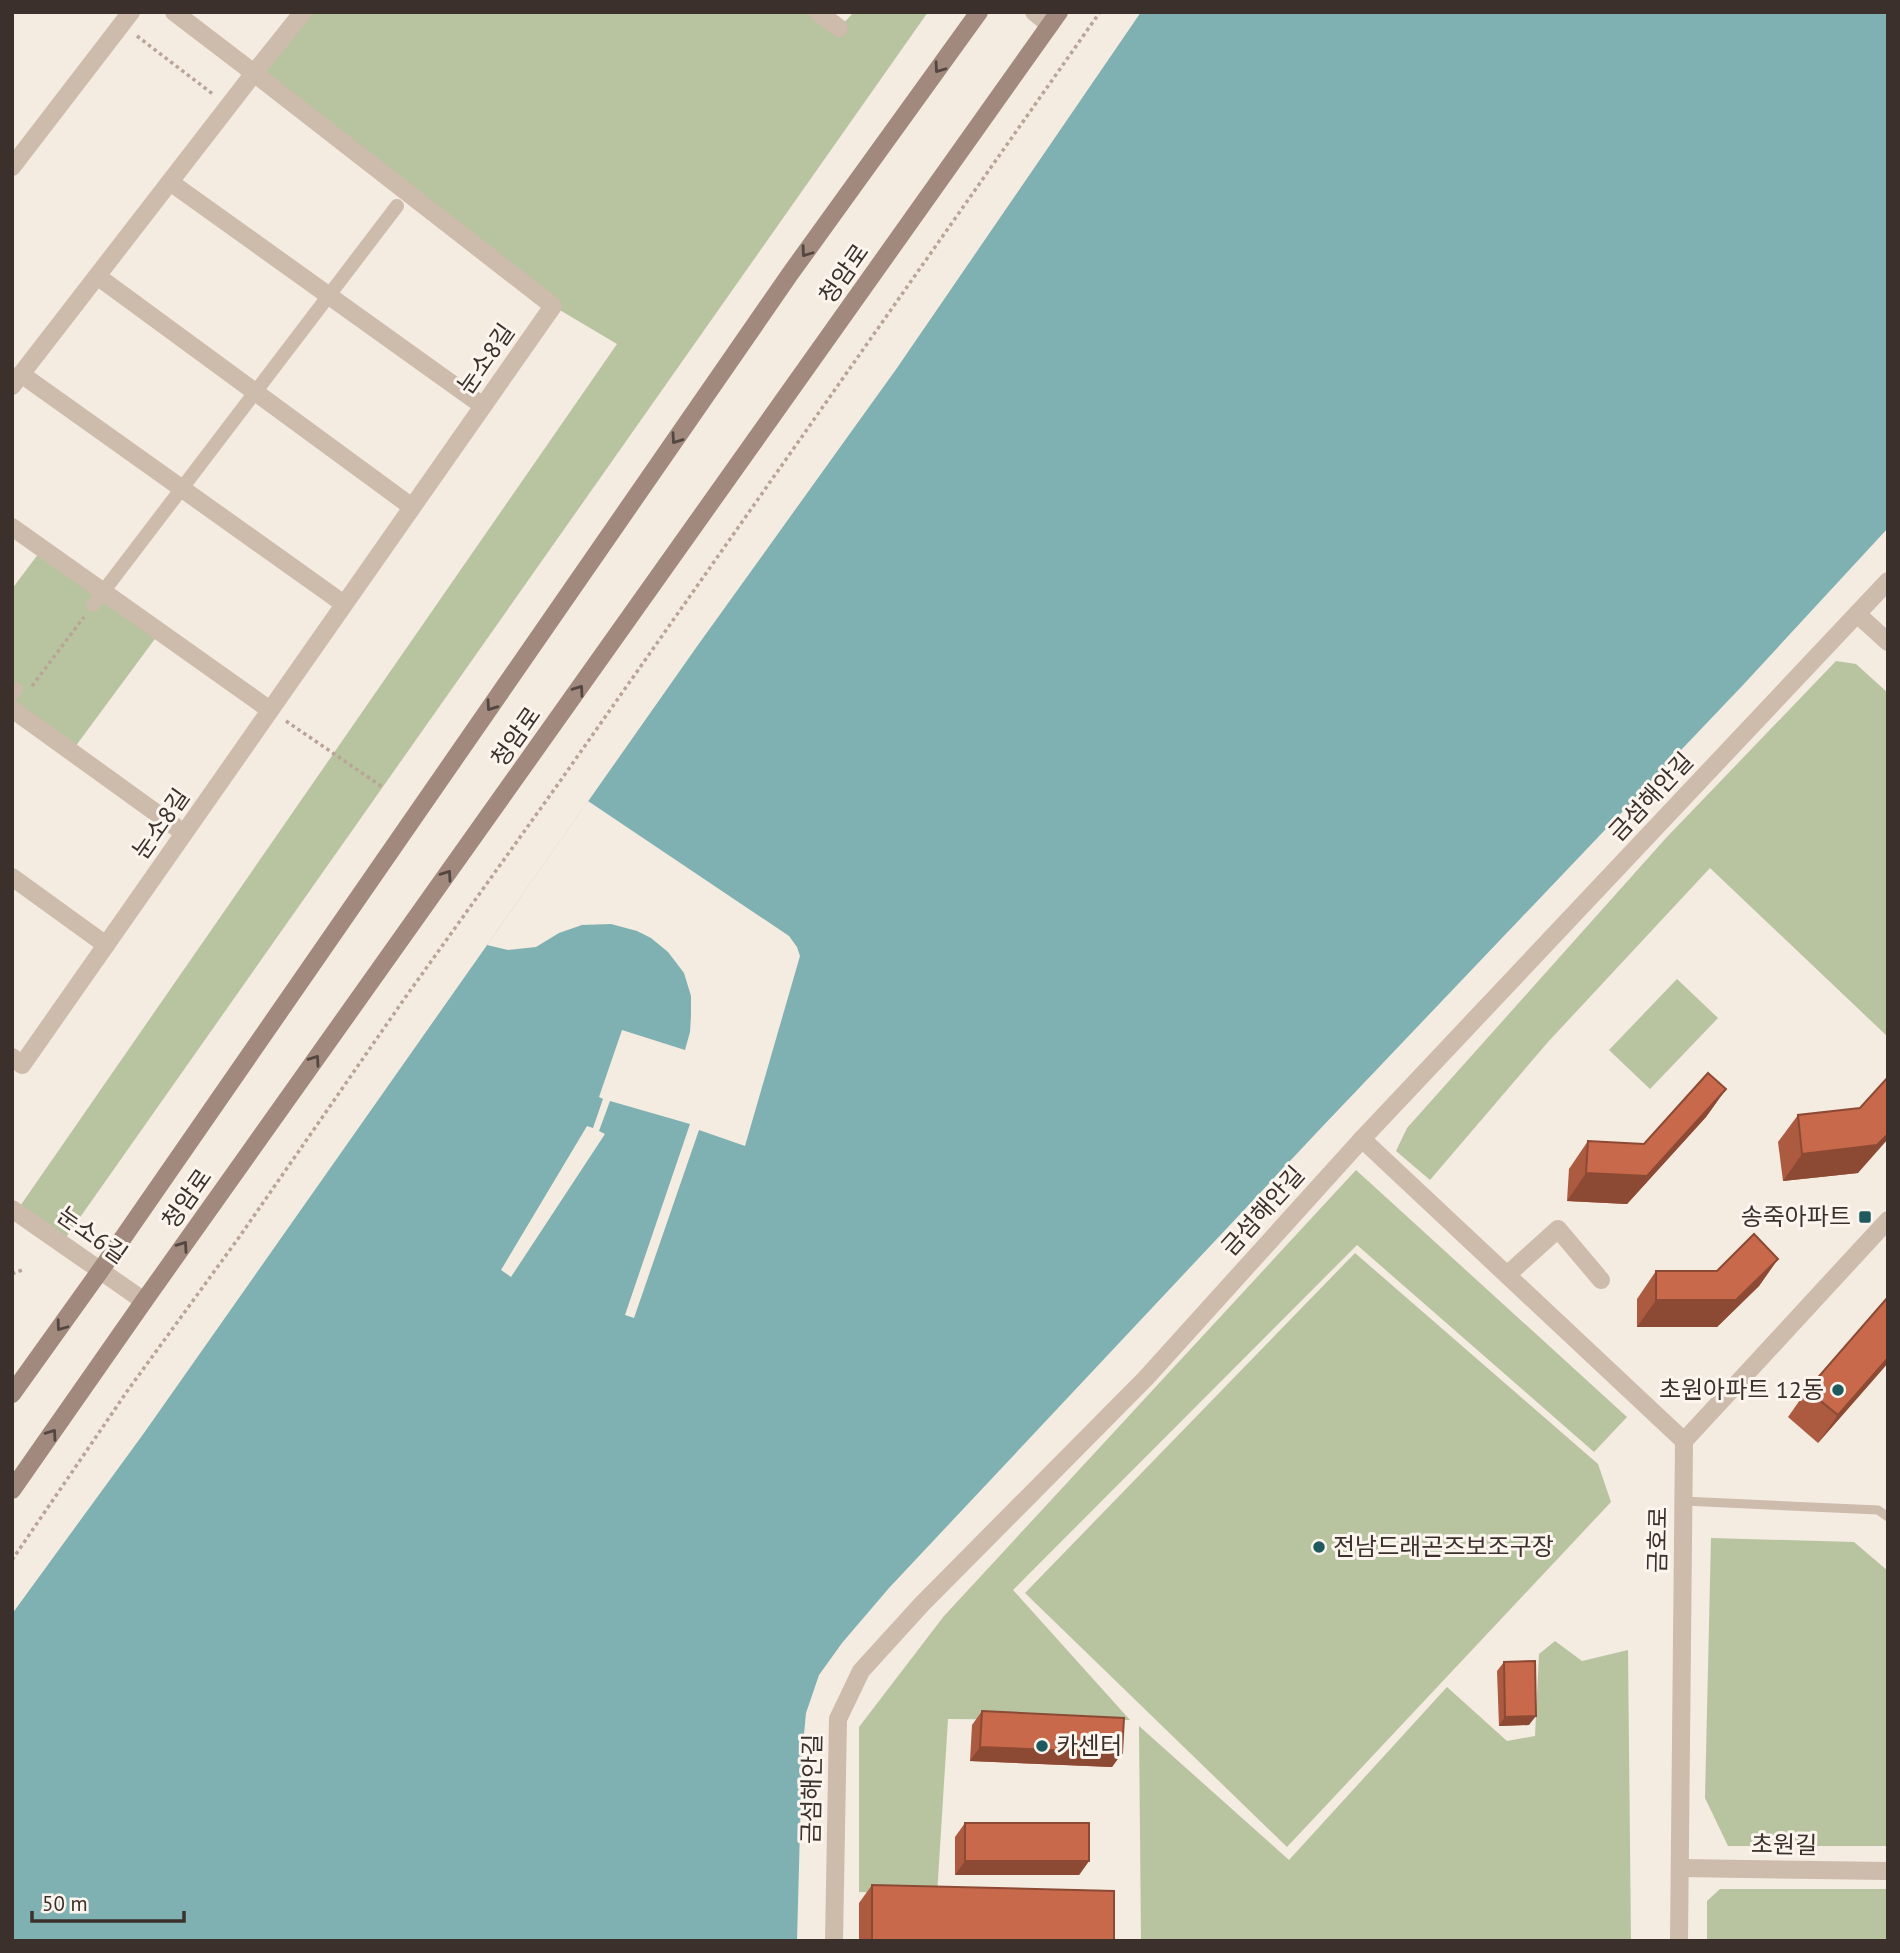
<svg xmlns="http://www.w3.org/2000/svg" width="1900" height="1953" font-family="'PT Sans','Noto Sans KR',sans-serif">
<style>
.green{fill:#b8c4a0}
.water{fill:#7fb0b2}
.pier{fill:#f4ebe1}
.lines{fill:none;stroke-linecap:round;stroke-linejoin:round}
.path{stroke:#b9a596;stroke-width:3.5;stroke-dasharray:3.5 3.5;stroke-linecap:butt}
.service{stroke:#cdbbac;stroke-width:9}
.pedestrian{stroke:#cdbbac;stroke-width:14}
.minor{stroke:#cdbbac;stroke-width:18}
.tertiary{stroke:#cdbbac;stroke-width:18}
.secondary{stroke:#a18a7d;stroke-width:18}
.wall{fill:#ac5a40}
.shaded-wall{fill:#8c4a34}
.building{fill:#c8694b;stroke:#8c4a34;stroke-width:2}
.oneway{stroke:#544640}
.poi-dot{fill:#1f5a5e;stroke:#fbf5ee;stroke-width:2.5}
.labels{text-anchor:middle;stroke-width:6;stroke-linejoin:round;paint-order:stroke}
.street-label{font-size:24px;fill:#3b302b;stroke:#fbf5ee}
.poi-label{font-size:24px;fill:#3b302b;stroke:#fbf5ee;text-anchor:end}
</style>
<rect width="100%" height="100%" fill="#f4ebe1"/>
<!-- green -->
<g class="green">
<polygon points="303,12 818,12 839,28 854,12 928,12 62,1243 16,1212 617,344 553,306 254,73"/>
<polygon points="42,549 160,632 72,751 12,708 12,589"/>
<polygon points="1836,661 1856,664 1888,693 1888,1037 1710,868 1548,1042 1430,1180 1396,1151 1407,1128 1666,838"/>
<polygon points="1677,979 1718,1018 1650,1089 1609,1050"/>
<polygon points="1356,1170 1627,1417 1594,1452 1357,1245 1013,1590 1130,1720 948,1719 937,1895 859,1892 859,1727 944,1616"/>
<polygon points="1355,1253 1598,1464 1611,1502 1287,1847 1025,1593"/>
<polygon points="1711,1538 1854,1542 1888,1571 1888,1846 1728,1846 1705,1798"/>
<polygon points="1555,1641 1582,1661 1628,1650 1631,1941 1141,1941 1139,1726 1289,1860 1447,1687 1507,1741 1535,1736 1539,1654"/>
<polygon points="1720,1889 1888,1889 1888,1941 1707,1941 1707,1901"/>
</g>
<!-- water -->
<polygon class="water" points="1141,12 1888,12 1888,528 1743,685 1321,1128 889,1588 842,1643 819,1675 806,1713 802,1755 797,1941 12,1941 12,1614 144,1433 698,645 897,368"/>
<!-- pier -->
<polygon class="pier" points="588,801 789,936 797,947 800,956 745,1146 699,1130 634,1318 625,1315 690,1124 610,1101 599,1131 605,1134 511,1277 501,1270 587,1126 593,1128 603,1099 599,1097 622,1030 685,1050 690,1032 691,1015 691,996 684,973 668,952 651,938 637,931 611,924 582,925 559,933 536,947 508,950 487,945"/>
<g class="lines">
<!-- path -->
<g class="path">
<polyline points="137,36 214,95"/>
<polyline points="32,686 84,617"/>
<polyline points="286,721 384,788"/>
<polyline points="12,1274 22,1270"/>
<polyline points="12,1560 128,1390 240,1236 407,995 556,787 1100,12"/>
</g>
<!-- service -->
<polyline class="service" points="1683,1501 1878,1510 1888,1517"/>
<!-- pedestrian -->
<g class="pedestrian">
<polyline points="93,605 397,206"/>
<polyline points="12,694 16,689"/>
</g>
<!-- minor -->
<g class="minor">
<polyline points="174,12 254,73 303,12"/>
<polyline points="818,12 839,28"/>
<polyline points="1034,12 1050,25"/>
<polyline points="12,167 131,12"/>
<polyline points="170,182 483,406"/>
<polyline points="97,276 412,507"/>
<polyline points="21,374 344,604"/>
<polyline points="12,386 254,73 553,306 22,1065 12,1057"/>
<polyline points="12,527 270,710"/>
<polyline points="12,709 184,833"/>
<polyline points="12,877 106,945"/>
<polyline points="1362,1139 1684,1441"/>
<polyline points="1507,1275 1558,1229 1601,1280"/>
<polyline points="1680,1868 1888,1871"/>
<polyline points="834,1941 838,1719 861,1671 922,1604 1146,1378 1362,1139 1888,581"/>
</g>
<!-- tertiary -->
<g class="tertiary">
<polyline points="1857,614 1888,642"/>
<polyline points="12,1209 144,1301"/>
<polyline points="1679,1941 1684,1441 1888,1220"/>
</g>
<!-- secondary -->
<g class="secondary">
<polyline points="12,1394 100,1271 790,274 979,12"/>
<polyline points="12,1490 144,1301 1059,12"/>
</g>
</g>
<!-- wall -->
<g class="wall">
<polygon points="1726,1089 1706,1117 1627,1204 1567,1201 1569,1169 1588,1141 1644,1144"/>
<polygon points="1798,1115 1858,1173 1783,1181 1778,1142"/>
<polygon points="1778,1259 1759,1286 1717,1327 1637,1327 1637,1299 1656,1271 1717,1271"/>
<polygon points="1888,1363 1818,1443 1788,1417 1807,1390"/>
<polygon points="1504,1662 1529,1725 1499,1726 1497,1671"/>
<polygon points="982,1711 1122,1753 1112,1767 970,1761 972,1725"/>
<polygon points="965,1823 1089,1861 1079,1875 955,1875 955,1837"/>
<polygon points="872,1885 1114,1941 859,1941 859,1903"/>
</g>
<!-- shaded-wall -->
<g class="shaded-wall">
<polygon points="1726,1089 1706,1117 1627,1204 1567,1201 1586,1173 1647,1176"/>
<polygon points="1888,1134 1888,1139 1858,1173 1783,1181 1802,1154"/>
<polygon points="1778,1259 1759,1286 1717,1327 1637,1327 1656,1300"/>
<polygon points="1888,1358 1888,1363 1818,1443 1838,1415"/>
<polygon points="1536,1716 1529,1725 1499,1726 1505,1717"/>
<polygon points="980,1747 1122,1753 1112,1767 970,1761"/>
<polygon points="965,1861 1089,1861 1079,1875 955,1875"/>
</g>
<!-- building -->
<g class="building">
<polygon points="1708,1073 1726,1089 1647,1176 1586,1173 1588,1141 1644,1144"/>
<polygon points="1888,1077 1888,1134 1877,1145 1802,1154 1798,1115 1860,1108"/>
<polygon points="1754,1234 1778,1259 1736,1300 1656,1300 1656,1271 1717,1271"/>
<polygon points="1888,1297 1888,1358 1838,1415 1807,1390"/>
<polygon points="1535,1661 1536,1716 1505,1717 1504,1662"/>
<polygon points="982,1711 1124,1718 1122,1753 980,1747"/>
<rect x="965" y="1823" width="124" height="38"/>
<polygon points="872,1885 1114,1891 1114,1941 872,1941"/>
</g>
<!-- one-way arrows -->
<defs><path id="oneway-chevron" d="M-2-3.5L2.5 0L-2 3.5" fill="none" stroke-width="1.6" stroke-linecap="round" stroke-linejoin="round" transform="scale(1.75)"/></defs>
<g class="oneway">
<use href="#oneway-chevron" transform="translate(939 68) rotate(126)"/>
<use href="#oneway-chevron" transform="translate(806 252) rotate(126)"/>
<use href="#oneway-chevron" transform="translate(676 439) rotate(125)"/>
<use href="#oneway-chevron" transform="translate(579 690) rotate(-55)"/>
<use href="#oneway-chevron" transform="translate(491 706) rotate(125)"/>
<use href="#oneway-chevron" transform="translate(447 875) rotate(-55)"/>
<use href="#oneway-chevron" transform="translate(315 1060) rotate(-55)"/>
<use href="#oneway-chevron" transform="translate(183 1246) rotate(-55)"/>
<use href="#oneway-chevron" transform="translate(61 1326) rotate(126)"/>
<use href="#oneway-chevron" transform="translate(52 1434) rotate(-55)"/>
</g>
<!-- markers -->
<g class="poi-dot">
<rect x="1858" y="1210" width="14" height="14" rx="3.5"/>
<circle cx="1838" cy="1390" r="7"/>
<circle cx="1319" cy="1547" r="7"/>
<circle cx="1042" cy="1746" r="7"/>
</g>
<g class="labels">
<!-- street labels -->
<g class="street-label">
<text transform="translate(844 274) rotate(-55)" y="8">청암로</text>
<text transform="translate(486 359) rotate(-55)" y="8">눈소8길</text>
<text transform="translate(516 737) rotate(-55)" y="8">청암로</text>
<text transform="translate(1651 797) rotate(-47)" y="8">금섬해안길</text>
<text transform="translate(161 824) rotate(-55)" y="8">눈소8길</text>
<text transform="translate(187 1199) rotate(-55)" y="8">청암로</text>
<text transform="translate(1263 1211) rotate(-48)" y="8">금섬해안길</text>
<text transform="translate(92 1235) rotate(35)" y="8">눈소6길</text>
<text transform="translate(1658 1540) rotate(-89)" y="8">금호로</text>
<text transform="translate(812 1789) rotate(-89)" y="8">금섬해안길</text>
<text transform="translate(1784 1845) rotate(1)" y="8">초원길</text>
</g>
<!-- poi labels -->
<g class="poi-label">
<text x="1851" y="1225">송죽아파트</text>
<text x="1824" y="1398">초원아파트 12동</text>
<text x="1333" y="1555" text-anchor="start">전남드래곤즈보조구장</text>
<text x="1056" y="1754" text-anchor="start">카센터</text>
</g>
</g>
<!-- border -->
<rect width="1900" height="1953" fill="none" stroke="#3b302b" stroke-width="28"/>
<!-- scale -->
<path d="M32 1911v10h152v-10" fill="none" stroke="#3b302b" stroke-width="3.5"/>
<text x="42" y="1911" font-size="21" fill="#3b302b" stroke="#fbf5ee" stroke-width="5" paint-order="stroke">50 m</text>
</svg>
